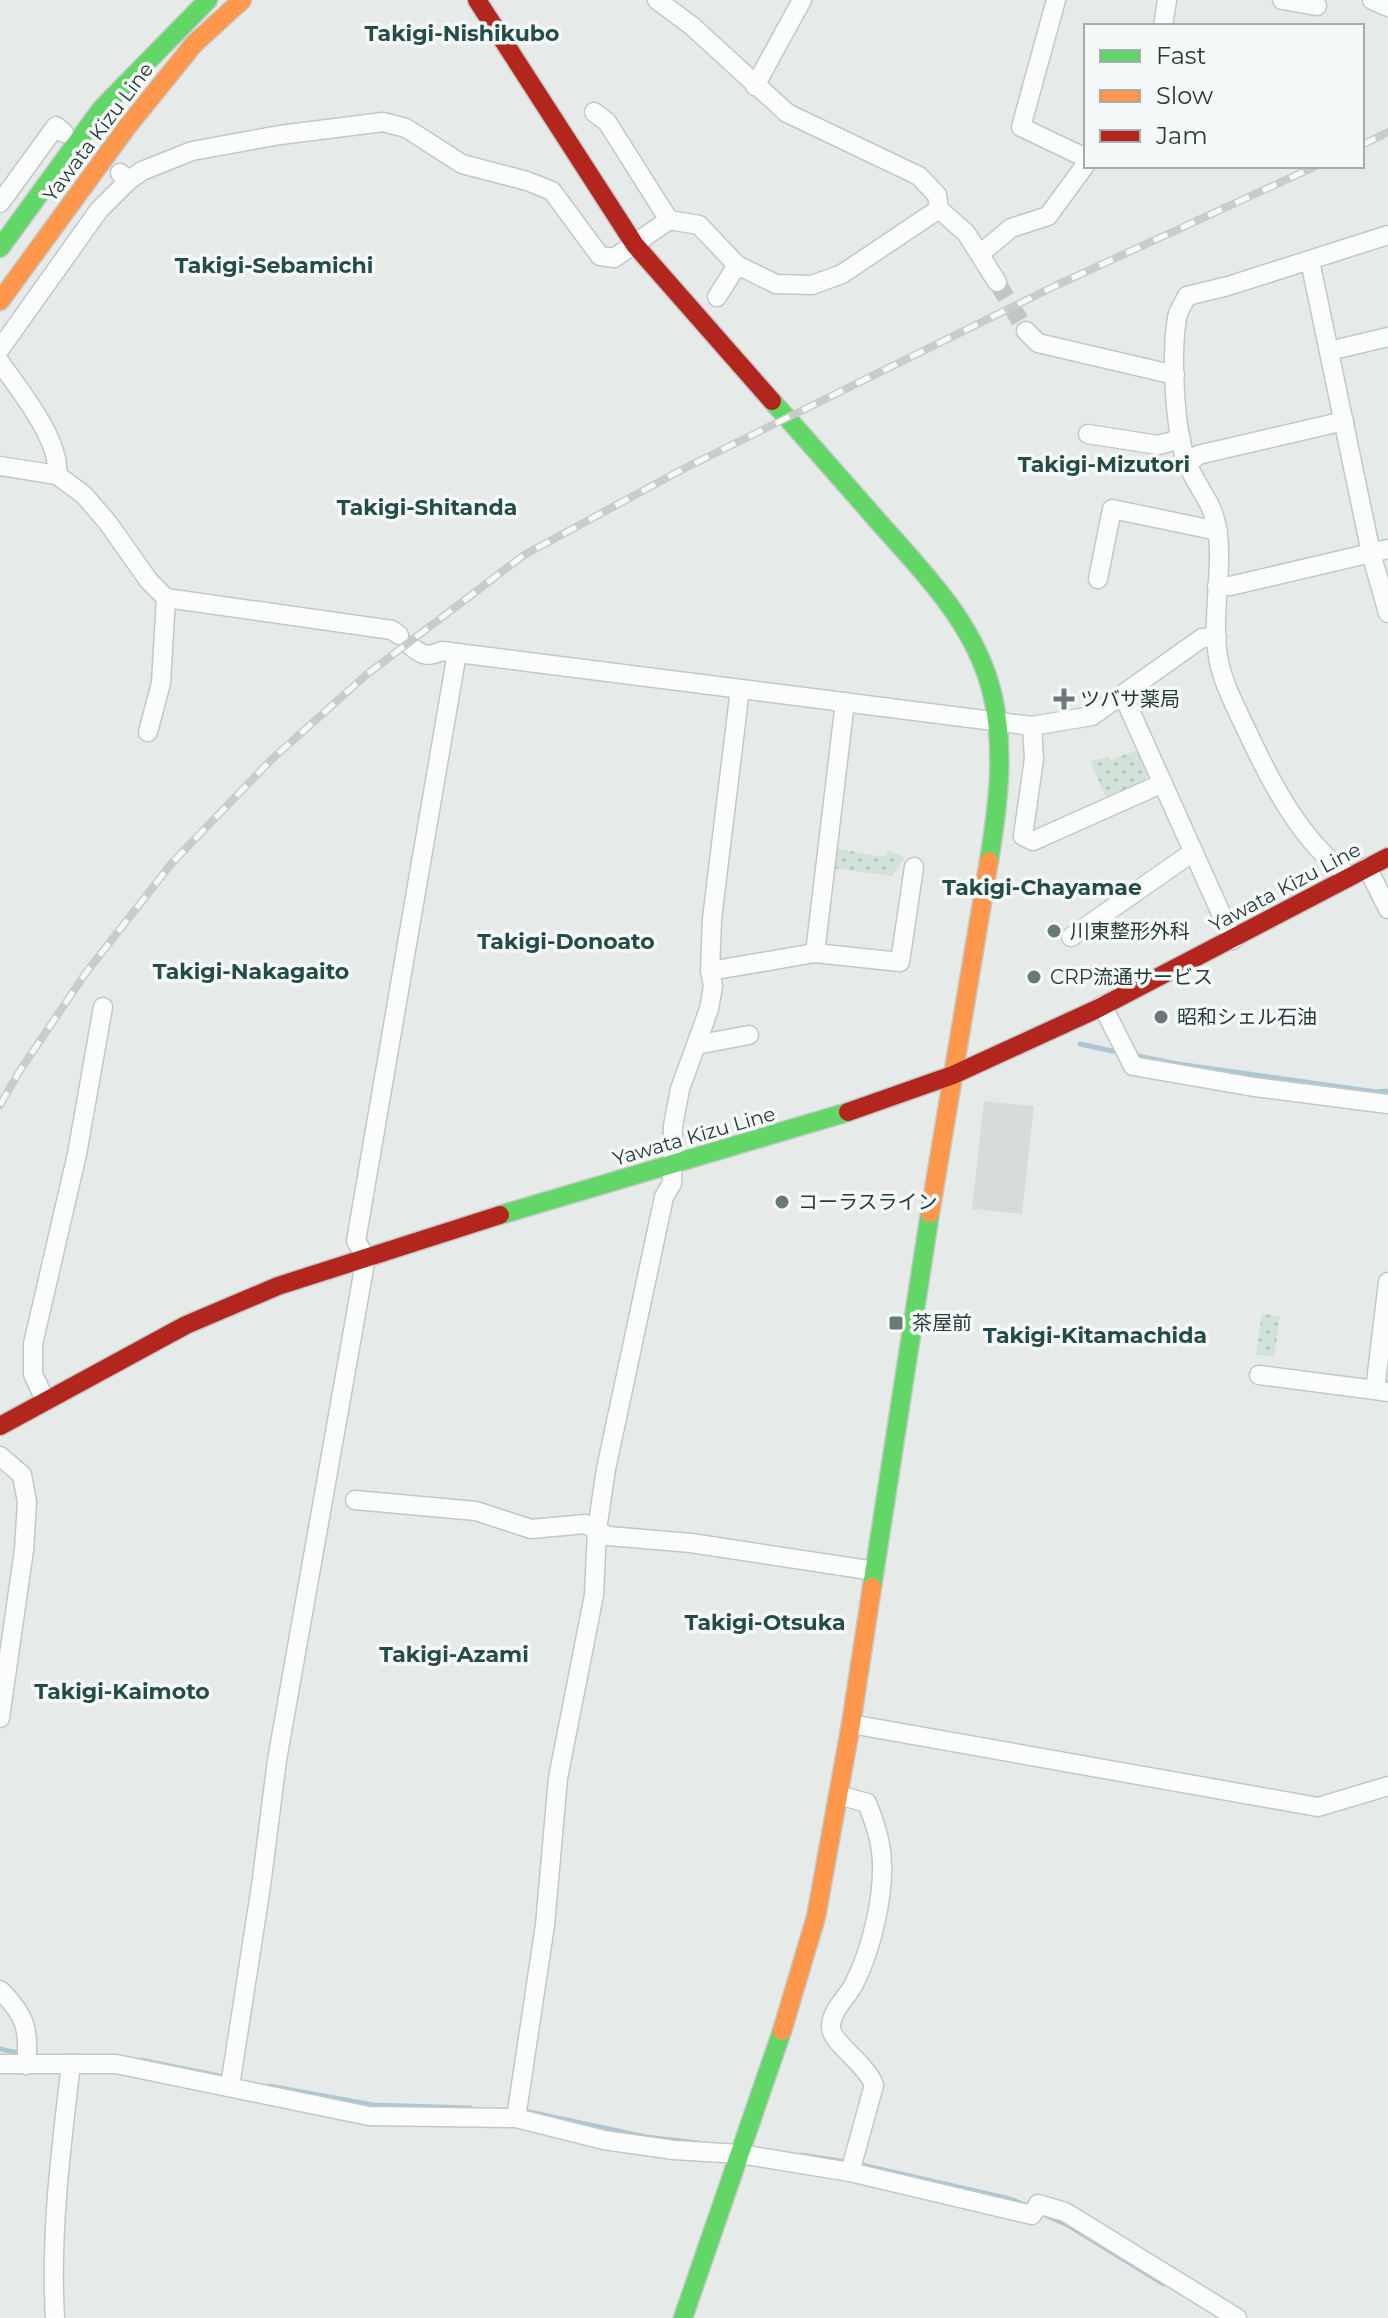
<svg xmlns="http://www.w3.org/2000/svg" width="1388" height="2318" font-family="Montserrat,'Noto Sans JP',sans-serif">
<style>
.built{fill:#d5dcd9}
.park{fill:url(#park-dots)}
.lines{fill:none;stroke-linecap:round;stroke-linejoin:round}
.stream{stroke:#acc7d3;stroke-width:5}
.street-tunnel{stroke:#c0c8c6;stroke-width:18;stroke-dasharray:18 9;stroke-linecap:butt}
.street-casing{stroke:#c3c8c6;stroke-width:21}
.fast-casing{stroke:#c3c9c7;stroke-width:21}
.slow-casing{stroke:#c3c9c7;stroke-width:21}
.jam-casing{stroke:#c3c9c7;stroke-width:21}
.street{stroke:#fbfcfc;stroke-width:18}
.fast{stroke:#63d668;stroke-width:18}
.slow{stroke:#ff974d;stroke-width:18}
.jam{stroke:#b3261e;stroke-width:18}
.rail-casing{stroke:#c8cccb;stroke-width:8}
.rail{stroke:#f5f9f8;stroke-width:5;stroke-dasharray:15;stroke-linecap:butt}
.poi-dot{fill:#697977;stroke:#f5f9f8;stroke-width:3}
.labels{text-anchor:middle;stroke-width:7;stroke-linejoin:round;paint-order:stroke}
.street-label{font-size:20px;fill:#263c3a;stroke:#f5f9f8}
.poi-label{font-size:20px;fill:#263c3a;stroke:#f5f9f8;text-anchor:start}
.neighbourhood-label{font-size:22px;font-weight:bold;fill:#244c49;stroke:#f5f9f8}
</style>
<defs>
<pattern id="park-dots" width="8" height="8" patternUnits="userSpaceOnUse" patternTransform="scale(2)"><rect width="8" height="8" fill="#d1e2d9"/><path d="M2 2h.1M6 6h.1" fill="none" stroke="#b3c3bb" stroke-width="1.8" stroke-linecap="round"/></pattern>
</defs>
<rect width="100%" height="100%" fill="#e6ebe9"/>
<!-- built -->
<polygon class="built" points="984,1101 1034,1106 1022,1214 972,1209"/>
<!-- park -->
<g class="park">
<polygon points="1141,749 1149,770 1145,781 1106,797 1090,761 1108,757 1110,760"/>
<polygon points="834,848 883,857 890,850 905,858 891,876 832,868"/>
<polygon points="1262,1314 1280,1316 1274,1357 1256,1354"/>
</g>
<g class="lines">
<!-- stream -->
<g class="stream">
<polyline points="1080,1044 1122,1053"/>
<polyline points="1132,1055 1178,1064 1376,1092 1388,1091"/>
<polyline points="0,2049 23,2054"/>
<polyline points="140,2060 224,2077"/>
<polyline points="269,2086 373,2105 470,2108"/>
<polyline points="520,2110 646,2137 698,2143"/>
<polyline points="801,2155 847,2162"/>
<polyline points="857,2164 1010,2199 1025,2205"/>
<polyline points="1045,2215 1068,2225 1164,2284"/>
</g>
<!-- street-tunnel -->
<polyline class="street-tunnel" points="997,282 1026,331"/>
<!-- street casing -->
<g class="street-casing">
<g id="street">
<polyline points="657,0 692,26 787,113 919,176 937,195 939,209"/>
<polyline points="1056,0 1021,127 1086,158"/>
<polyline points="1282,0 1317,6"/>
<polyline points="1372,0 1388,7"/>
<polyline points="1163,26 1167,0"/>
<polyline points="755,86 802,0"/>
<polyline points="594,112 607,122 669,220"/>
<polyline points="120,173 129,180 142,171 192,151 280,135 383,122 406,128 462,164 527,181 552,191 600,256 614,258 669,220 699,225 737,265 776,284 812,285 842,274 939,209 966,233 997,282"/>
<polyline points="0,203 56,126 64,133"/>
<polyline points="980,254 1011,228 1048,216 1086,164"/>
<polyline points="1310,261 1371,553 1388,613"/>
<polyline points="717,297 737,265"/>
<polyline points="1026,331 1038,343 1175,375"/>
<polyline points="0,349 99,210 129,180"/>
<polyline points="1329,351 1388,337"/>
<path d="M0,362C19,390 61,440 57,475"/>
<polyline points="1088,434 1158,445 1181,439"/>
<polyline points="1188,464 1198,455 1344,421"/>
<polyline points="0,466 57,475 84,495 108,523 149,581 166,598 392,630 399,635"/>
<polyline points="1098,579 1112,509 1218,531"/>
<polyline points="1217,586 1230,586 1388,549"/>
<path d="M411,646C422,656 428,657 442,651L1032,726L1092,716L1202,638L1217,637"/>
<polyline points="1123,695 1233,940"/>
<polyline points="1032,726 1034,759 1023,836 1033,841 1163,783"/>
<polyline points="148,732 161,683 166,598"/>
<polyline points="1367,867 1388,909"/>
<path d="M1350,876C1302,844 1270,781 1246,729C1236,708 1224,685 1219,662C1210,619 1224,570 1217,528C1213,502 1196,486 1187,463C1174,429 1171,354 1177,318C1178,310 1184,303 1187,296L1228,286L1388,235"/>
<polyline points="1071,937 1193,852"/>
<polyline points="815,953 845,702"/>
<polyline points="710,971 815,953 900,962 914,867"/>
<polyline points="1102,1005 1133,1066 1254,1087 1388,1104"/>
<polyline points="696,1045 749,1035"/>
<polyline points="1388,1282 1375,1390 1388,1392"/>
<polyline points="1259,1375 1375,1390"/>
<polyline points="45,1400 33,1374 33,1344 77,1154 103,1007"/>
<polyline points="0,1456 22,1475 27,1502 24,1550 0,1718"/>
<polyline points="355,1500 476,1511 531,1529 585,1524 608,1536 691,1543 875,1571"/>
<polyline points="851,1724 1318,1807 1388,1786"/>
<path d="M839,1795L867,1803C873,1818 879,1834 881,1851C886,1890 872,1949 854,1984C847,1998 831,2010 831,2027C831,2043 866,2063 874,2085L850,2172"/>
<path d="M0,1990C25,2015 30,2029 26,2065"/>
<polyline points="0,2064 116,2064 369,2116 516,2118 604,2140 674,2150 740,2154 850,2172 1032,2215 1038,2204 1065,2212 1237,2318"/>
<polyline points="230,2086 261,1886 277,1760 366,1257 356,1241 457,653"/>
<polyline points="516,2118 545,1925 558,1778 594,1595 597,1530 606,1469 664,1197 672,1183 673,1126 680,1089 709,1009 713,986 710,971 712,919 740,689"/>
<path d="M55,2318C50,2233 61,2149 71,2064"/>
</g>
</g>
<!-- fast casing -->
<g class="fast-casing">
<g id="fast">
<polyline points="0,248 102,108 208,0"/>
<path d="M772,401C807,440 842,480 877,520C924,573 977,625 993,697C1005,751 998,806 989,861"/>
<polyline points="500,1215 848,1112"/>
<polyline points="872,1587 930,1213"/>
<polyline points="683,2318 782,2031"/>
</g>
</g>
<!-- slow casing -->
<g class="slow-casing">
<g id="slow">
<polyline points="0,301 127,127 194,44 242,0"/>
<polyline points="930,1213 989,861"/>
<polyline points="782,2031 816,1917 851,1724 872,1587"/>
</g>
</g>
<!-- jam casing -->
<g class="jam-casing">
<g id="jam">
<polyline points="477,0 635,245 772,401"/>
<polyline points="848,1112 953,1075 1097,1009 1388,857"/>
<polyline points="0,1426 186,1325 278,1286 500,1215"/>
</g>
</g>
<!-- street -->
<use href="#street" class="street"/>
<!-- fast -->
<use href="#fast" class="fast"/>
<!-- slow -->
<use href="#slow" class="slow"/>
<!-- jam -->
<use href="#jam" class="jam"/>
<!-- rail casing -->
<g class="rail-casing">
<g id="rail">
<polyline points="1362,145 1388,132"/>
<polyline points="0,1105 19,1072 85,974 171,864 271,760 366,675 524,555 685,468 1057,285 1316,166"/>
</g>
</g>
<!-- rail -->
<use href="#rail" class="rail"/>
</g>
<!-- markers -->
<g class="poi-dot">
<path d="M1060 687h8v8h8v8h-8v8h-8v-8h-8v-8h8z"/>
<circle cx="1054" cy="931" r="8"/>
<circle cx="1034" cy="977" r="8"/>
<circle cx="1161" cy="1017" r="8"/>
<circle cx="782" cy="1202" r="8"/>
<rect x="888" y="1315" width="16" height="16" rx="4"/>
</g>
<g class="labels">
<!-- street labels -->
<g class="street-label">
<text transform="translate(98 132) rotate(-53)" y="7">Yawata Kizu Line</text>
<text transform="translate(1285 887) rotate(-28)" y="7">Yawata Kizu Line</text>
<text transform="translate(694 1136) rotate(-16)" y="7">Yawata Kizu Line</text>
</g>
<!-- poi labels -->
<g class="poi-label">
<text x="1080" y="706">ツバサ薬局</text>
<text x="1070" y="938">川東整形外科</text>
<text x="1050" y="984">CRP流通サービス</text>
<text x="1177" y="1024">昭和シェル石油</text>
<text x="798" y="1209">コーラスライン</text>
<text x="912" y="1330">茶屋前</text>
</g>
<!-- neighbourhood labels -->
<g class="neighbourhood-label">
<text x="462" y="41">Takigi-Nishikubo</text>
<text x="274" y="273">Takigi-Sebamichi</text>
<text x="1104" y="472">Takigi-Mizutori</text>
<text x="427" y="515">Takigi-Shitanda</text>
<text x="1042" y="895">Takigi-Chayamae</text>
<text x="566" y="949">Takigi-Donoato</text>
<text x="251" y="979">Takigi-Nakagaito</text>
<text x="1095" y="1343">Takigi-Kitamachida</text>
<text x="765" y="1630">Takigi-Otsuka</text>
<text x="454" y="1662">Takigi-Azami</text>
<text x="122" y="1699">Takigi-Kaimoto</text>
</g>
</g>
<!-- legend -->
<rect x="1084" y="24" width="280" height="144" fill="#f5f9f8" stroke="#a2adac" stroke-width="2"/>
<rect x="1100" y="50" width="40" height="12" fill="#63d668" stroke="#a2adac" stroke-width="2"/>
<text x="1156" y="64" font-size="24" fill="#263c3a">Fast</text>
<rect x="1100" y="90" width="40" height="12" fill="#ff974d" stroke="#a2adac" stroke-width="2"/>
<text x="1156" y="104" font-size="24" fill="#263c3a">Slow</text>
<rect x="1100" y="130" width="40" height="12" fill="#b3261e" stroke="#a2adac" stroke-width="2"/>
<text x="1156" y="144" font-size="24" fill="#263c3a">Jam</text>
</svg>
